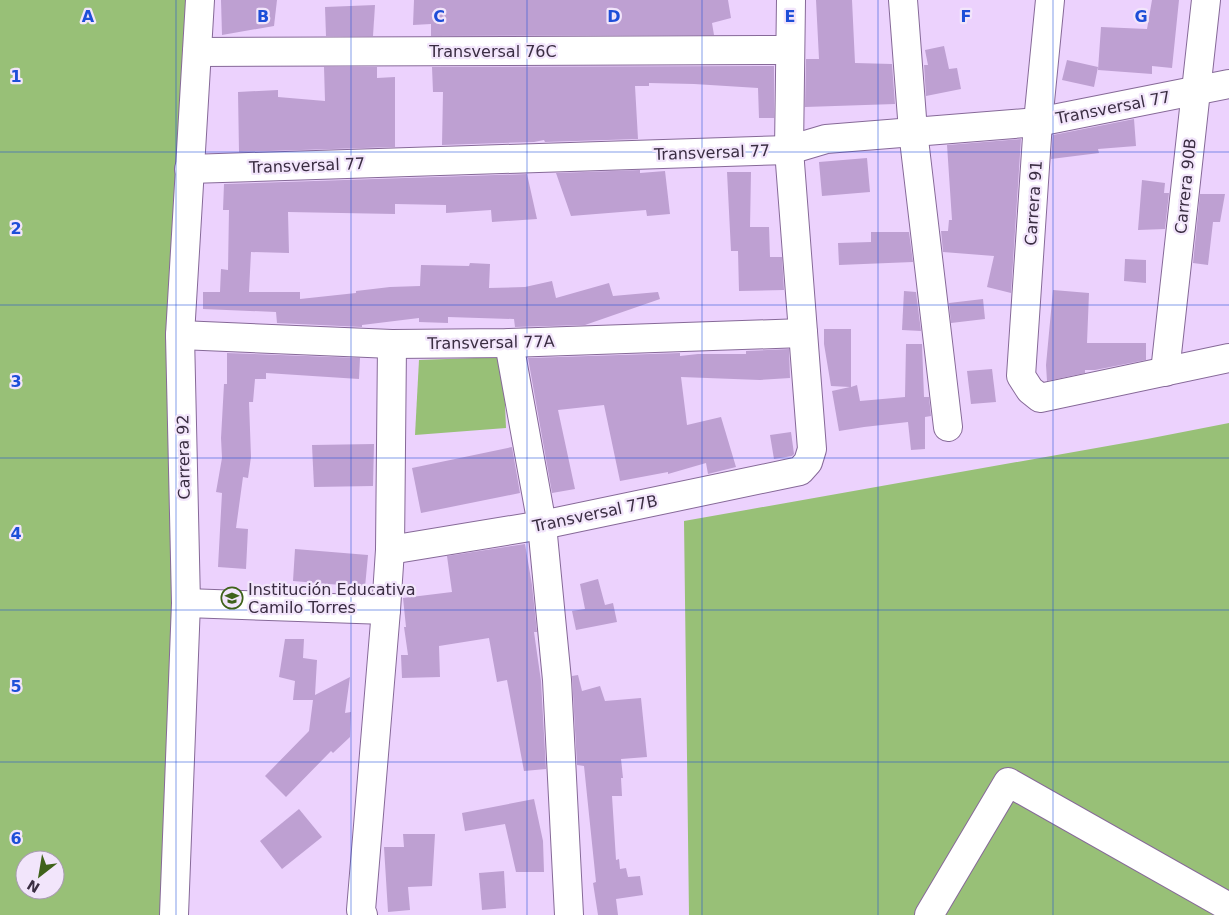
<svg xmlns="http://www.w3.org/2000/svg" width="1229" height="915" font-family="'DejaVu Sans',sans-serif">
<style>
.green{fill:#98c077;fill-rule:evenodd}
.building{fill:#bea0d2}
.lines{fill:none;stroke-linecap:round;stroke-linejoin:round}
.minor-casing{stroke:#866998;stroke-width:30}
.minor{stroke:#fff;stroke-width:28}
.grid{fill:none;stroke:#1d4ed8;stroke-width:1;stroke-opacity:0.55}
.labels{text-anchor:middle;stroke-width:4.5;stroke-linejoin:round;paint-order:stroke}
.street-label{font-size:16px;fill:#3a2d42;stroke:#f2e5fb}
.poi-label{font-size:16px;fill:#3a2d42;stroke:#f2e5fb;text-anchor:start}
.grid-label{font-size:16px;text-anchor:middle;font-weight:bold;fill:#1d4ed8;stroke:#f2e5fb;stroke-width:4.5;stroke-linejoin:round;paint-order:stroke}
</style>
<rect width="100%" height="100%" fill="#ecd2fd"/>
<!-- green -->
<g class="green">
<path d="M0,0H200L176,915H0ZM25,860H55V890H25Z"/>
<polygon points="503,357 506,428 415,435 419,360"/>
<polygon points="1229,423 1229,915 689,915 684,521 1147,439"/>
</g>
<!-- building -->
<g class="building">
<polygon points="221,0 277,0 274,26 222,35"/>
<polygon points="414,0 728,0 731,18 712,23 714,35 431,36 431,24 413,25"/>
<polygon points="816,0 852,0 855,63 892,64 895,104 805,107 806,59 819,59"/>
<polygon points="1152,0 1179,0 1172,68 1152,66 1152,74 1098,70 1101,27 1147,29"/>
<polygon points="375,5 373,36 326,36 325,7"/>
<polygon points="944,46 949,69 957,68 961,89 926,96 924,65 928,65 925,50"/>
<polygon points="1067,60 1098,67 1094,87 1062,80"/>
<polygon points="774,66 774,118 759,118 758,88 694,84 649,83 649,86 635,86 638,139 545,142 544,140 534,142 442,145 443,92 433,92 432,67"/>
<polygon points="324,67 377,67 377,78 395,77 395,147 239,152 238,92 278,90 278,97 325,101"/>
<polygon points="1134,119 1136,146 1098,149 1099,153 1051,159 1053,135"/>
<polygon points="1021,139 1011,293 987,287 994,256 943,252 941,231 948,231 949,220 952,220 947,145"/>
<polygon points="867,158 870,192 822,196 819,162"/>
<polygon points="640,170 640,173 665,171 670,214 647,216 646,210 571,216 556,173"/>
<polygon points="727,172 751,172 750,227 769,227 770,257 782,257 784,290 739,291 738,251 731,251"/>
<polygon points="527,174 537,219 492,222 491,210 446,213 446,205 395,204 395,214 288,212 289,253 251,252 249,292 300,292 300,299 356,293 356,291 390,287 420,286 421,265 469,266 470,263 490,264 489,288 525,287 552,281 556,298 609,283 613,296 658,292 660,299 585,325 515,327 514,319 448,317 448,323 419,322 419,318 362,325 362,327 277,323 276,312 203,309 203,292 220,292 221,269 228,270 229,210 223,210 224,184"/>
<polygon points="1142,180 1165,183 1164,193 1169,193 1165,229 1138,230"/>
<polygon points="1200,194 1225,194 1220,222 1213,222 1208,265 1193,263"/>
<polygon points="871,232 909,232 913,262 839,265 838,243 871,242"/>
<polygon points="1125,259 1146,260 1146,283 1124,281"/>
<polygon points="1053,290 1089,293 1087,343 1146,343 1146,360 1095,370 1085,370 1085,373 1047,381 1046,365"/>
<polygon points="904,291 916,292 921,331 902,330"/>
<polygon points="983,299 985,319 951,323 949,303"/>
<polygon points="824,329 851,329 851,387 857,385 860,401 905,397 906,344 922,344 924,397 929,397 931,416 925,417 925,449 911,450 908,422 864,427 839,431 832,391 850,387 831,386 824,344"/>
<polygon points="789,349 790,378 760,380 681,377 687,425 721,417 736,467 708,474 706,463 668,474 668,472 620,481 604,405 558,410 575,489 552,493 528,358 680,353 680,356 698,354 746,354 746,351"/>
<polygon points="227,353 360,358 359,379 266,373 266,379 255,379 253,402 249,402 251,457 248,478 243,477 236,528 248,529 246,569 218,567 222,493 216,492 222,458 221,438 224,384 227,384"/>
<polygon points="992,369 996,402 971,404 967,371"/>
<polygon points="791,432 794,454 792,456 774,459 770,435"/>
<polygon points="374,444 373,486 314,487 312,445"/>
<polygon points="512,447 520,493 421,513 412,468"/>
<polygon points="525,544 532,585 537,632 534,632 541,681 546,769 524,771 507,680 497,682 489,638 439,646 440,677 402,678 401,655 408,655 404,627 406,627 403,598 452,592 447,556"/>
<polygon points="295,549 368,555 365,587 293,581"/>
<polygon points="598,579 605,605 613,603 617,622 576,630 572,611 585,609 580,584"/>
<polygon points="285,639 304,639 303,658 317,660 315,695 350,677 345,713 351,712 350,737 333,753 331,751 286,797 265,776 309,731 313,700 293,700 295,681 279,677"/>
<polygon points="578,675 582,691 600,686 605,701 641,698 647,757 621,759 623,778 621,778 622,796 612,796 616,860 619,859 620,869 626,868 628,877 640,876 643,895 616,899 618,915 598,915 593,883 596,882 584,766 577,765 572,676"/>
<polygon points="534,799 543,841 544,872 516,872 505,824 465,831 462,813"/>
<polygon points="299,809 322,837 282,869 260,841"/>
<polygon points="403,834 435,834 432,886 408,887 410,910 388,912 384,847 404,847"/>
<polygon points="504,871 506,908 482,910 479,873"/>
</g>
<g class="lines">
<!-- minor casing -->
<g class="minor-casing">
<g id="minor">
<polyline points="903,0 913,131 948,427"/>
<polyline points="1050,0 1038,122 1021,376 1030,390 1040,398 1229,358"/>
<polyline points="197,52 789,50"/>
<polyline points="189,169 789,150 826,139 1038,122 1229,84"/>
<polyline points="180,335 392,344 509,343 803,333"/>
<polyline points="509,343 542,525 557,680 569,915"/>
<polyline points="1165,372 1206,0"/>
<polyline points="390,550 542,525 800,471 808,462 812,449 789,150 791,0"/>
<polyline points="186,603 386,610"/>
<polyline points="174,915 186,603 180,335 200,0"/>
<polyline points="363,915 361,910 386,610 390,550 392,344"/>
<polyline points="929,915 1008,782 1229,907"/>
</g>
</g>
<!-- minor -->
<use href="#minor" class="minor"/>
</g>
<!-- grid -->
<path class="grid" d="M176,0V915M351,0V915M527,0V915M702,0V915M878,0V915M1053,0V915M0,152H1229M0,305H1229M0,458H1229M0,610H1229M0,762H1229"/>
<!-- icons -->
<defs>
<g id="school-ring" transform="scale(1.125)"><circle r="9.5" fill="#f2e5fb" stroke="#3f621a" stroke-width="1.5"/><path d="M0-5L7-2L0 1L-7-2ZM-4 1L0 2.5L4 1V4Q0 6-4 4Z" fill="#3f621a"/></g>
</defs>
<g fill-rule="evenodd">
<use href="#school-ring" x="232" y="598"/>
</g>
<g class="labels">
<!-- street labels -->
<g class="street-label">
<text x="493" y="57">Transversal 76C</text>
<text transform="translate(1113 107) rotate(-11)" y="6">Transversal 77</text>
<text transform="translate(712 152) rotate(-2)" y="6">Transversal 77</text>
<text transform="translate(307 165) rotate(-2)" y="6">Transversal 77</text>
<text transform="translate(1185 186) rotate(-84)" y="6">Carrera 90B</text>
<text transform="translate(1033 203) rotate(-86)" y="6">Carrera 91</text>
<text transform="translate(491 342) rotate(-1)" y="6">Transversal 77A</text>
<text transform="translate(183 457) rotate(-91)" y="6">Carrera 92</text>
<text transform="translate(595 513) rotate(-12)" y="6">Transversal 77B</text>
</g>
<!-- poi labels -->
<g class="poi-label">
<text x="248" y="595">Institución Educativa<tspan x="248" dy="18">Camilo Torres</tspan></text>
</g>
</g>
<g class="grid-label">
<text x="88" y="22">A</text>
<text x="263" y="22">B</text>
<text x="439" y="22">C</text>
<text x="614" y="22">D</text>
<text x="790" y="22">E</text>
<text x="966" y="22">F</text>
<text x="1141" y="22">G</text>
<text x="16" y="82">1</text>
<text x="16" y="234">2</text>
<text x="16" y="387">3</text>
<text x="16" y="539">4</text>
<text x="16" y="692">5</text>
<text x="16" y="844">6</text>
</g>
<!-- north arrow -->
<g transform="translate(40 875) rotate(211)"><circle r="24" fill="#f2e5fb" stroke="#a89bb1"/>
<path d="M0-4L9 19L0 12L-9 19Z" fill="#3f621a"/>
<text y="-8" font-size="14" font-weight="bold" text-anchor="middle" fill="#3a2d42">N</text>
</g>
</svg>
